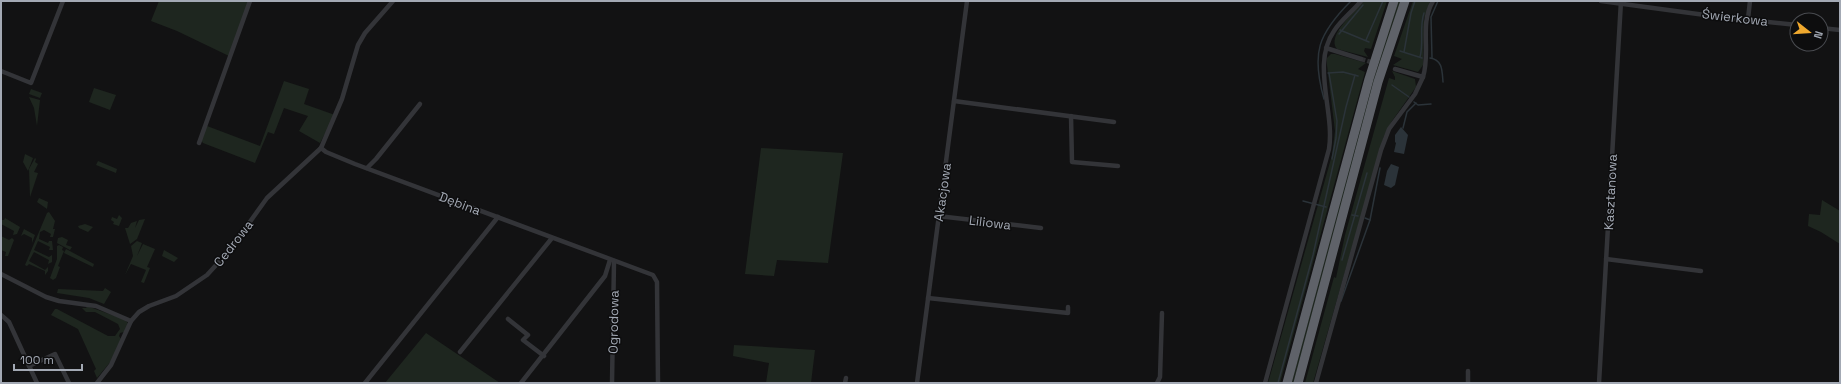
<svg xmlns="http://www.w3.org/2000/svg" width="1841" height="384" font-family="'Space Grotesk',sans-serif">
<style>
.green{fill:#1e261f}
.water{fill:#2b3339}
.lines{fill:none;stroke-linecap:round;stroke-linejoin:round}
.stream{stroke:#2b3339;stroke-width:1.5}
.street-tunnel{stroke:#2f3033;stroke-width:4.5;stroke-dasharray:4.5 2;stroke-linecap:butt}
.street{stroke:#333438;stroke-width:4.5}
.highway{stroke:#5f6269;stroke-width:9}
.labels{text-anchor:middle;stroke-width:3;stroke-linejoin:round;paint-order:stroke}
.street-label{font-size:13px;fill:#a3a9b4;stroke:#0d0d0e}
</style>
<rect width="100%" height="100%" fill="#121213"/>
<!-- green -->
<g class="green">
<polygon points="159,1 249,1 229,56 177,31 151,21"/>
<path d="M1364,1H1387L1371,49L1365,48L1364,51L1368,57L1337,49C1326,36 1355,11 1364,1Z"/>
<polygon points="1398,1 1402,1 1295,383 1291,383 1373,80"/>
<polygon points="1413,1 1430,1 1424,19 1423,65 1418,72 1393,65 1402,59 1394,56"/>
<polygon points="1331,54 1335,54 1366,63 1358,69 1365,72 1280,383 1268,383 1332,155 1335,131 1327,65 1327,58"/>
<polygon points="1392,71 1415,79 1416,87 1392,121 1384,136 1313,383 1305,383 1334,277 1336,278 1345,235 1389,78 1395,80 1395,77"/>
<polygon points="284,81 309,89 304,104 335,115 320,143 299,131 308,116 284,108 274,134 268,132 255,163 203,143 201,140 207,126 260,146"/>
<polygon points="94,88 116,95 110,110 89,102"/>
<polygon points="31,89 42,93 40,98 29,94"/>
<polygon points="29,97 40,100 37,126 34,108"/>
<polygon points="761,148 843,153 828,263 777,260 774,276 745,274"/>
<polygon points="25,154 33,158 28,171 23,162"/>
<polygon points="35,158 36,159 35,162 38,164 34,172 38,173 30,197 29,169"/>
<polygon points="98,161 117,169 116,173 96,165"/>
<polygon points="39,198 48,202 47,209 37,202"/>
<polygon points="1822,200 1840,211 1840,244 1821,232 1808,226 1809,214 1820,215"/>
<polygon points="49,212 55,221 53,229 55,229 53,237 50,237 51,234 44,230 40,232 39,239 48,243 49,241 52,241 53,250 49,250 50,247 38,241 34,250 49,257 52,255 52,262 48,264 49,260 34,252 29,261 45,270 48,267 48,271 45,275 45,271 29,264 27,266 25,265 47,213"/>
<polygon points="119,215 122,218 119,226 113,224 114,222 111,220 112,217 117,219"/>
<polygon points="5,218 20,227 17,234 13,235 14,231 1,224 1,220 4,220"/>
<polygon points="145,219 137,239 130,244 125,228 128,228 131,223 137,221 135,228 139,220"/>
<polygon points="85,224 93,227 88,232 79,228 78,226"/>
<polygon points="24,229 35,235 32,243 32,238 24,234 21,236"/>
<polygon points="1,236 9,240 12,238 14,240 8,256 5,256 6,252 1,250"/>
<polygon points="62,237 68,240 66,245 72,247 70,250 57,243 58,238"/>
<polygon points="137,241 142,243 137,256 143,244 155,249 147,267 150,268 144,283 141,282 146,270 131,264 125,275 133,256 131,246"/>
<polygon points="59,245 63,247 62,250 64,251 58,266 60,267 56,278 53,280 50,278 57,259 57,246"/>
<polygon points="66,249 94,264 93,267 64,253"/>
<polygon points="164,250 178,258 174,262 162,256"/>
<polygon points="105,288 111,292 104,304 89,298 57,293 58,289 103,291"/>
<polygon points="87,306 126,320 128,324 124,332 120,333 119,336 121,339 111,361 97,378 94,371 96,369 78,329 51,315 55,309 57,309 108,336 115,336 120,329 118,324 95,312 86,312 82,308 86,308"/>
<polygon points="426,333 494,379 500,383 385,383"/>
<polygon points="734,345 815,350 811,383 766,383 769,363 733,356"/>
</g>
<!-- water -->
<g class="water">
<polygon points="1401,127 1408,135 1404,154 1394,152 1396,143 1395,142 1395,135"/>
<polygon points="1391,164 1399,167 1395,185 1391,188 1384,185 1387,171"/>
</g>
<g class="lines">
<!-- stream -->
<g class="stream">
<polyline points="1340,30 1369,42"/>
<polyline points="1339,34 1363,5"/>
<polyline points="1366,40 1383,1"/>
<polyline points="1400,51 1422,58"/>
<polyline points="1404,52 1411,13 1415,1"/>
<path d="M1420,57C1424,43 1419,27 1424,13"/>
<path d="M1430,58C1443,60 1442,71 1443,82"/>
<polyline points="1432,58 1431,17 1438,1"/>
<polyline points="1328,73 1343,72 1358,76"/>
<polyline points="1329,73 1337,121 1336,138 1332,159"/>
<polyline points="1392,85 1409,97"/>
<path d="M1324,99C1311,53 1318,34 1351,1"/>
<polyline points="1414,102 1418,105 1431,104"/>
<polyline points="1403,128 1407,112 1416,103"/>
<polyline points="1303,201 1326,207"/>
<polyline points="1352,215 1358,216"/>
<polyline points="1365,218 1370,220"/>
<polyline points="1342,260 1367,173"/>
<polyline points="1341,301 1370,220 1380,168"/>
<polyline points="1278,383 1313,255 1346,107 1355,75"/>
</g>
<!-- street-tunnel -->
<polyline class="street-tunnel" points="1361,59 1374,63"/>
<!-- street -->
<g class="street">
<polyline points="1601,1 1720,17 1797,25"/>
<polyline points="1748,19 1750,1"/>
<polyline points="1821,28 1840,30"/>
<polyline points="1326,48 1361,59"/>
<path d="M1395,69L1423,77C1431,52 1419,24 1433,1"/>
<polyline points="1,71 31,83 63,1"/>
<polyline points="954,101 1114,122"/>
<polyline points="1071,116 1072,162 1118,166"/>
<polyline points="199,143 250,1"/>
<polyline points="321,148 326,152 355,164 653,275 657,282 658,383"/>
<polyline points="367,168 376,159 420,104"/>
<polyline points="938,216 1041,228"/>
<polyline points="1606,259 1701,271"/>
<polyline points="1,274 46,297 59,301 96,306 131,321"/>
<polyline points="928,298 1068,313 1068,307"/>
<polyline points="1,315 9,322 37,383"/>
<polyline points="508,319 528,335 523,340 544,356"/>
<polyline points="460,352 552,238"/>
<polyline points="29,366 55,354 69,383"/>
<polyline points="97,383 111,365 131,321 139,312 149,306 176,296 207,275 229,251 267,198 321,148 342,99 358,45 365,33 393,1"/>
<polyline points="365,383 498,217"/>
<polyline points="521,383 605,276 610,260"/>
<polyline points="612,383 614,261"/>
<polyline points="845,383 846,378"/>
<polyline points="917,383 967,1"/>
<polyline points="1157,383 1160,377 1162,313"/>
<path d="M1265,383L1329,149C1335,112 1311,64 1334,31C1341,20 1353,11 1361,1"/>
<polyline points="1316,383 1381,150 1389,129 1415,94 1423,77"/>
<polyline points="1468,383 1468,371"/>
<polyline points="1599,383 1621,1"/>
</g>
<!-- highway -->
<g class="highway">
<polyline points="1287,383 1369,79 1394,1"/>
<polyline points="1298,383 1378,82 1405,1"/>
</g>
</g>
<g class="labels">
<!-- street labels -->
<g class="street-label">
<text transform="translate(1735 17) rotate(7)" y="5">Świerkowa</text>
<text transform="translate(942 192) rotate(-82)" y="5">Akacjowa</text>
<text transform="translate(1610 192) rotate(-87)" y="5">Kasztanowa</text>
<text transform="translate(460 203) rotate(21)" y="5">Dębina</text>
<text transform="translate(990 222) rotate(7)" y="5">Liliowa</text>
<text transform="translate(233 243) rotate(-52)" y="5">Cedrowa</text>
<text transform="translate(613 322) rotate(-89)" y="5">Ogrodowa</text>
</g>
</g>
<!-- border -->
<rect width="1841" height="384" fill="none" stroke="#a3a9b4" stroke-width="4"/>
<!-- north arrow -->
<g transform="translate(1809 32) rotate(107)"><circle r="19" fill="#0d0d0e" stroke="#494b50"/>
<path d="M0-3L7 15L0 10L-7 15Z" fill="#efa82e"/>
<text y="-6" font-size="11" font-weight="bold" text-anchor="middle" fill="#a3a9b4">N</text>
</g>
<!-- scale -->
<path d="M14 364v6h68v-6" fill="none" stroke="#a3a9b4" stroke-width="2"/>
<text x="20" y="364" font-size="12" fill="#a3a9b4" stroke="#0d0d0e" stroke-width="3" paint-order="stroke">100 m</text>
</svg>
